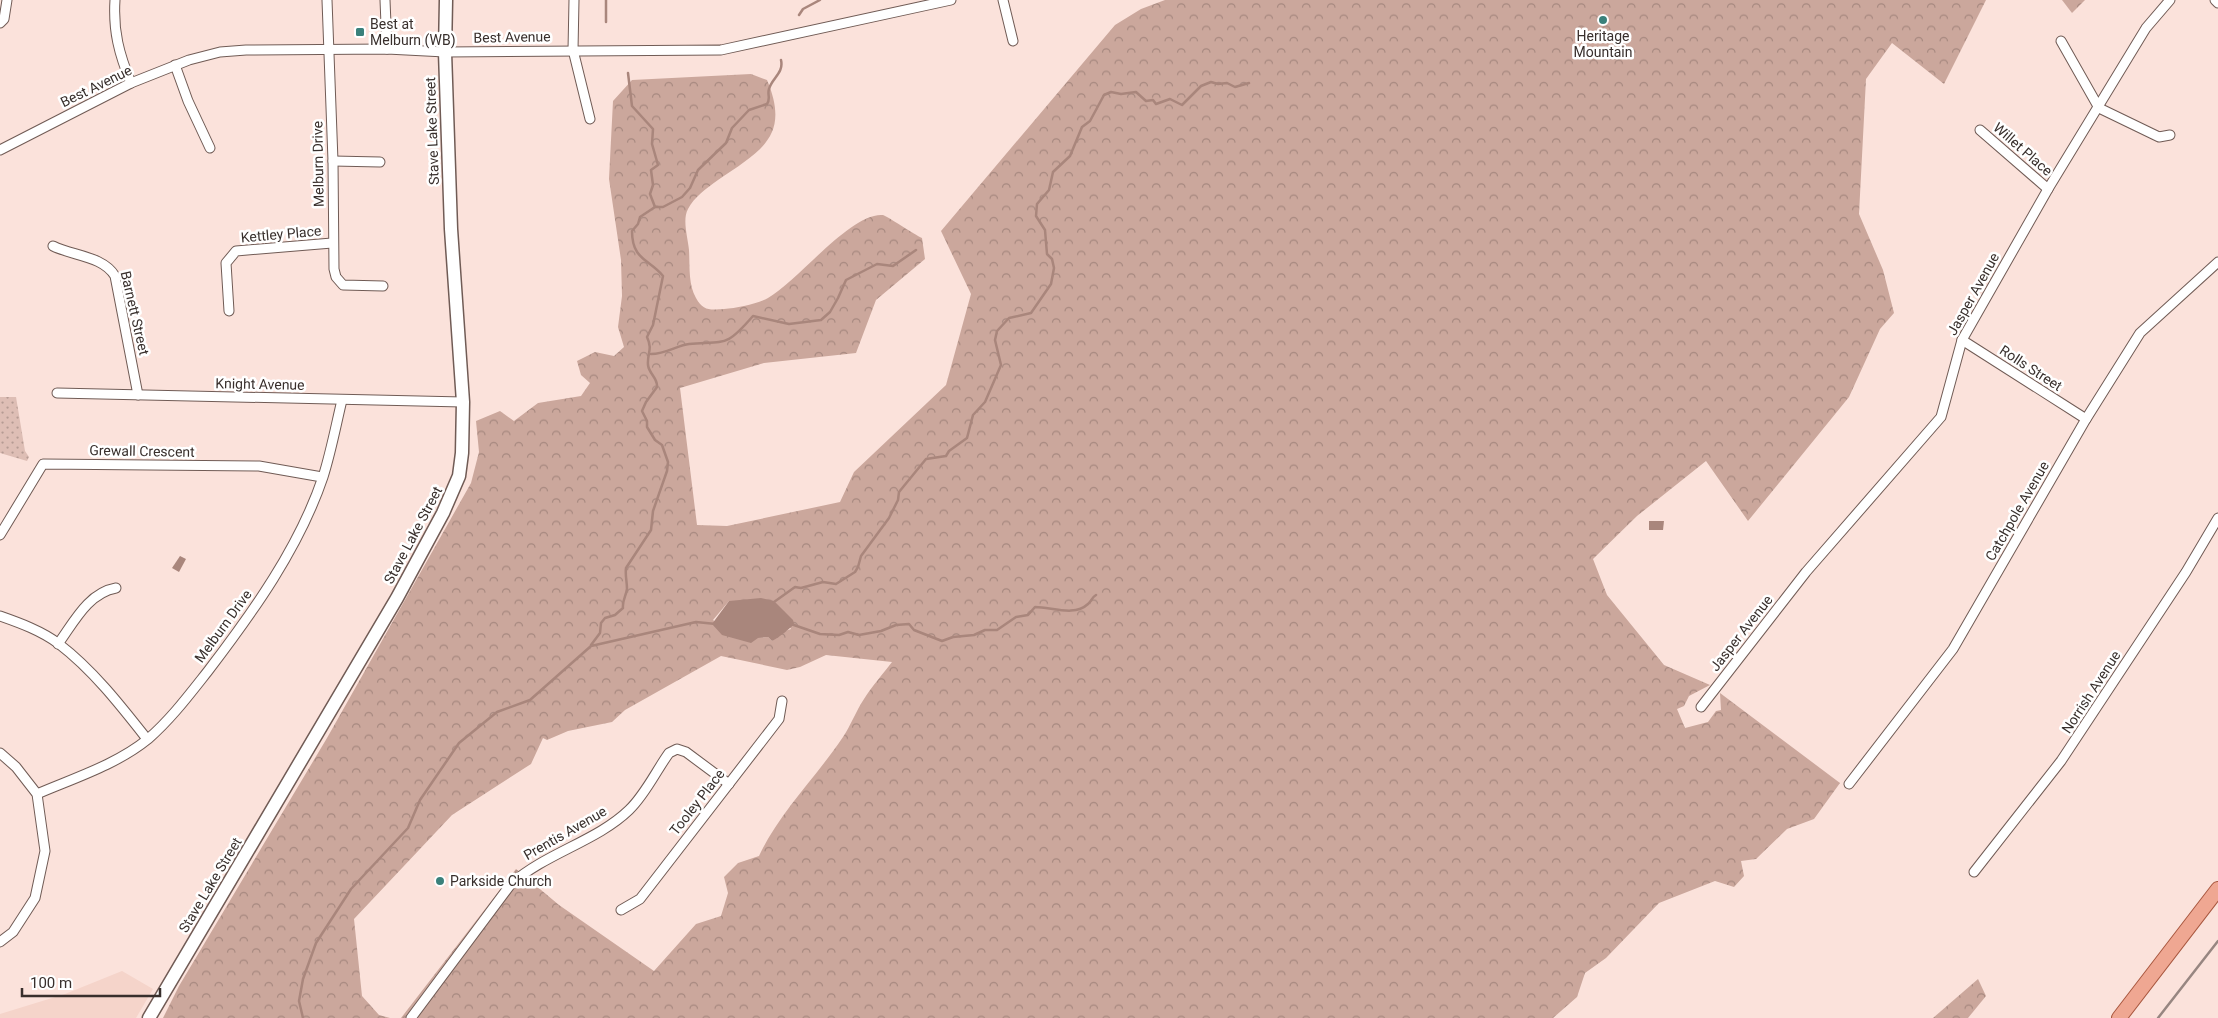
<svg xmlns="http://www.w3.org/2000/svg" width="2218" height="1018" font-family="Roboto,sans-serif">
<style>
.built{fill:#f5d4ca}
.grass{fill:url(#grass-dots)}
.forest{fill:url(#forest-crowns);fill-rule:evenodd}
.water{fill:#a9867c}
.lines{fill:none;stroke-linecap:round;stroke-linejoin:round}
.stream{stroke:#a9867c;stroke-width:2.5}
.street-casing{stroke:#705b55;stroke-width:11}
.secondary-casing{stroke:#705b55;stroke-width:15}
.primary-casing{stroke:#a8573f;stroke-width:16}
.street{stroke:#fff;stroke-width:9}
.secondary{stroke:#fff;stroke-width:12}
.primary{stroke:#efa792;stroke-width:14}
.rail{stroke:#978681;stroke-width:2.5}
.poi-dot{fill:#3a817b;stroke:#fff;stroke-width:2}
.labels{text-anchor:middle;stroke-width:5;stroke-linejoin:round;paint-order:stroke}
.poi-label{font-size:14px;fill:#382f2c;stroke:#fff;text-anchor:start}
.street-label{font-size:14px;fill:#382f2c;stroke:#fff}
</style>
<defs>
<pattern id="grass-dots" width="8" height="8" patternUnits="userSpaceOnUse" patternTransform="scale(1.25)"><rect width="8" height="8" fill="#debeb5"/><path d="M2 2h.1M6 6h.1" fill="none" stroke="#b59b93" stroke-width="1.8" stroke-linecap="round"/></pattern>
<pattern id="forest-crowns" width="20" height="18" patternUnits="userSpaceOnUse" patternTransform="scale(1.25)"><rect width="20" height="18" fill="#cba79c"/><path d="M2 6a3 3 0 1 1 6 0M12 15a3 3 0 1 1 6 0" fill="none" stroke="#a6887f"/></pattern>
</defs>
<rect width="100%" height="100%" fill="#fbe2db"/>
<!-- built -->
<polygon class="built" points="122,971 153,989 136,1018 0,1018 0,1014 65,994"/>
<!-- grass -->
<polygon class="grass" points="0,397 16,397 25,451 29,457 27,461 0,453"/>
<!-- forest -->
<g class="forest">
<path d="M1165,0H1986L1944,84L1892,43L1866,79L1859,214L1883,270L1894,313L1880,329L1849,397L1748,521L1706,461L1637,516L1593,559L1607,595L1664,665L1710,685L1689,696L1684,706L1677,709L1685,728L1708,722L1716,711L1721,710L1720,693L1840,783L1814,819L1787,829L1756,859L1741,861L1744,876L1734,887L1715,881L1659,903L1606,958L1585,973L1577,997L1553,1018H401L516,869L559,905L654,971L696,924L721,916L728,893L724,877L738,863L759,856C779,813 817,776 843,737C851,725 856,711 864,699C872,686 883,674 892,662L826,655L800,667L787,670L721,656L625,710L612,722L568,731L547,740L543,738L531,764L452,815L354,919L362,996L379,1015L390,1018H163L179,986L327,738L471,483L479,452L476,421L500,411L514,421L538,403L581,396L590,383L581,375L577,361L595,352L614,356L624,347L618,327L622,296L621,260L609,179L613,101L632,80L751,74L767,80C791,137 760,151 718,180C707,188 694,197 688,209C682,220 688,238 689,250C690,266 688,284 696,298C703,311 710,310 724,309C737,308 757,304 768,298C798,281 851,212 883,215C887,216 915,235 922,238L925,259L876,300L856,353L764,363L680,388L697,525L727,526L840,502L854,472L946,385L971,294L941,231L1115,25L1141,9ZM729,601H774L791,629L782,632L772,641L768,637L738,639L713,620Z"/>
<polygon points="2062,0 2085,0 2072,13"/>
<polygon points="1978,979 1986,996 1968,1018 1933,1018"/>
</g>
<!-- water -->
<g class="water">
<polygon points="1649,521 1664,521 1663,530 1649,530"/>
<polygon points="180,556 186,559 179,572 172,568"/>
<path d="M761,598L774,601L793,620L794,624C791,628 777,639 772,641L768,637L758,638L751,643L722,635L712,624L729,601Z"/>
</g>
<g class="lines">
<!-- stream -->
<g class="stream">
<polyline points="799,15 803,9 820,0"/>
<polyline points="606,22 606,0"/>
<path d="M655,207H663L682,197L690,188L698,170L726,143L732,128L749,110L767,104C771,98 767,95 769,89C772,78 784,73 781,60"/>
<path d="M651,354C666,354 678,345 689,344C727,341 726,347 753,316L789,324L821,320L830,312L838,298L846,280L877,264L893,266L916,250"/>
<polyline points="774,602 795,587 801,588 823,582 836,584 855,572 858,567 861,556 889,518 898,500 899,492 926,459 946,456 949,451 967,438 973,415 985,402 1001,365 995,340 997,331 1009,318 1031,313 1051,284 1054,268 1052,259 1047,254 1045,230 1036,216 1037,204 1049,190 1053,172 1070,156 1082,127 1090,121 1104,95 1111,92 1121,94 1136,92 1146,101 1153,100 1156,104 1170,99 1182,105 1201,86 1211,82 1218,84 1227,83 1235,87 1249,83"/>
<path d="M791,624L820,634L839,635L848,632L859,635L881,631L896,625L909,624L914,630L942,641L953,637L974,635L985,630H997L1016,617L1028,615L1035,607C1052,607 1074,617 1088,604C1092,601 1091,598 1096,595"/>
<path d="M591,645L600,633L601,623L605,618L615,615L623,608C622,601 626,596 627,589C627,581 625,576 626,568L651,530L653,511L667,471L668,462L662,445L655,440L647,427V421L642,411L646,402L657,387C658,378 649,374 648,365C647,353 653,350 647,337L653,325L663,276C649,259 632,260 632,231L638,224L640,217L655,207L650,194L653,185L651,170L658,165L652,144L653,129L632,106L628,73"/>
<polyline points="303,1018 299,1001 303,979 316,943 351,889 408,828 420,800 459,743 497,712 530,700 591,646 696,622 716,624"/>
</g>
<!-- street casing -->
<g class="street-casing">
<g id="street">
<path d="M115,0C113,31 119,54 131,83"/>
<polyline points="327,0 333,161 334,269 336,277 343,285 383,286"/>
<polyline points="385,0 387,49"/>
<polyline points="574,0 573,50 590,119"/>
<polyline points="1003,0 1013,41"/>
<polyline points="2215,0 2218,3"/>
<polyline points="0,23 4,19 7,0"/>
<polyline points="2061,41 2099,108 2159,137 2170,135"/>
<polyline points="175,65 188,101 210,148"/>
<polyline points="1980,130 2048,189"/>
<polyline points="0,150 131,83 189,60 220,52 246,50 387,49 445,52 721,50 951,0"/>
<polyline points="333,161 380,162"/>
<path d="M53,246C73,256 103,256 115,276L138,395"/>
<polyline points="229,311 226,263 236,251 332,243"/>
<polyline points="1962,340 2086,419"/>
<polyline points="57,393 463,402"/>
<polyline points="0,535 43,464 259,466 322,477"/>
<path d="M0,616C20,623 42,631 59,644C93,670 121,706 147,739"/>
<path d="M58,644C74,622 88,593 116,588"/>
<polyline points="1701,707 1806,572 1941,417 1962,340 2048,189 2146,28 2170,0"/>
<polyline points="0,753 16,767 37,794 45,851 35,898 13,932 0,942"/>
<polyline points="1849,784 1953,649 2086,419 2140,333 2218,262"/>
<path d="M37,794C74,778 116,765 148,739C171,719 189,695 208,671C253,612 299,548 323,477C331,452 336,425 342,400"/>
<polyline points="1974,872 2061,761 2186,572 2218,518"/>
<polyline points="621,910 640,899 779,719 782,701"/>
<path d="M411,1018L511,884C546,853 597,841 629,810C645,795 656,771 669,753L677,749L686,752L729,784"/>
</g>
</g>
<!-- secondary casing -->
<g class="secondary-casing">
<polyline id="secondary" points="149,1018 397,598 443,513 459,476 462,453 463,402 451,229 445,52 446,0"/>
</g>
<!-- primary casing -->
<g class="primary-casing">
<polyline id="primary" points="2119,1018 2218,889"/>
</g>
<!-- street -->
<use href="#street" class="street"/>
<!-- secondary -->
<use href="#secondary" class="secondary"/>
<!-- primary -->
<use href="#primary" class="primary"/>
<!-- rail -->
<polyline class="rail" points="2158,1018 2218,941"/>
</g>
<!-- markers -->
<g class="poi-dot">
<circle cx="1603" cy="20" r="5"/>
<rect x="355" y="27" width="10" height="10" rx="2.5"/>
<circle cx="440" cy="881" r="5"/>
</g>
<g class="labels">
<!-- poi labels -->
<g class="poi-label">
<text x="370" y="29">Best at<tspan x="370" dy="16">Melburn (WB)</tspan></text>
<text x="1603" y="41" text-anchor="middle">Heritage<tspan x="1603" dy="16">Mountain</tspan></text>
<text x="450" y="886">Parkside Church</text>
</g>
<!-- street labels -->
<g class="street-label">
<text transform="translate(512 37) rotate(-1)" y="5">Best Avenue</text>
<text transform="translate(96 86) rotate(-26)" y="5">Best Avenue</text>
<text transform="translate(432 131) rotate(-92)" y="5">Stave Lake Street</text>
<text transform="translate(2023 149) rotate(41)" y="5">Willet Place</text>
<text transform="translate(318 164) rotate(-91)" y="5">Melburn Drive</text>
<text transform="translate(281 234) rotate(-5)" y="5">Kettley Place</text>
<text transform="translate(1973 294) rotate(-61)" y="5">Jasper Avenue</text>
<text transform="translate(135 313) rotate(77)" y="5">Barnett Street</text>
<text transform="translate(2031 368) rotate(33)" y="5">Rolls Street</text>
<text transform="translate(260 384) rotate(1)" y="5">Knight Avenue</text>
<text transform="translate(142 451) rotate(1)" y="5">Grewall Crescent</text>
<text transform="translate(2017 511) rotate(-60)" y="5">Catchpole Avenue</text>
<text transform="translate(413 535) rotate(-62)" y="5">Stave Lake Street</text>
<text transform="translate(223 626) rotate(-54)" y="5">Melburn Drive</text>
<text transform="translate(1741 633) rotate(-52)" y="5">Jasper Avenue</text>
<text transform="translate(2091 692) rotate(-57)" y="5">Norrish Avenue</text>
<text transform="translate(697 802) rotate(-52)" y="5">Tooley Place</text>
<text transform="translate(565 833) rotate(-30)" y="5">Prentis Avenue</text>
<text transform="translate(210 885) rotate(-59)" y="5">Stave Lake Street</text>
</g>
</g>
<!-- scale -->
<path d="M22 988v8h138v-8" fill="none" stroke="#382f2c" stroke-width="2.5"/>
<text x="30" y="988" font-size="15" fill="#382f2c" stroke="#ffffff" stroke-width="4" paint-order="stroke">100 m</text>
</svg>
